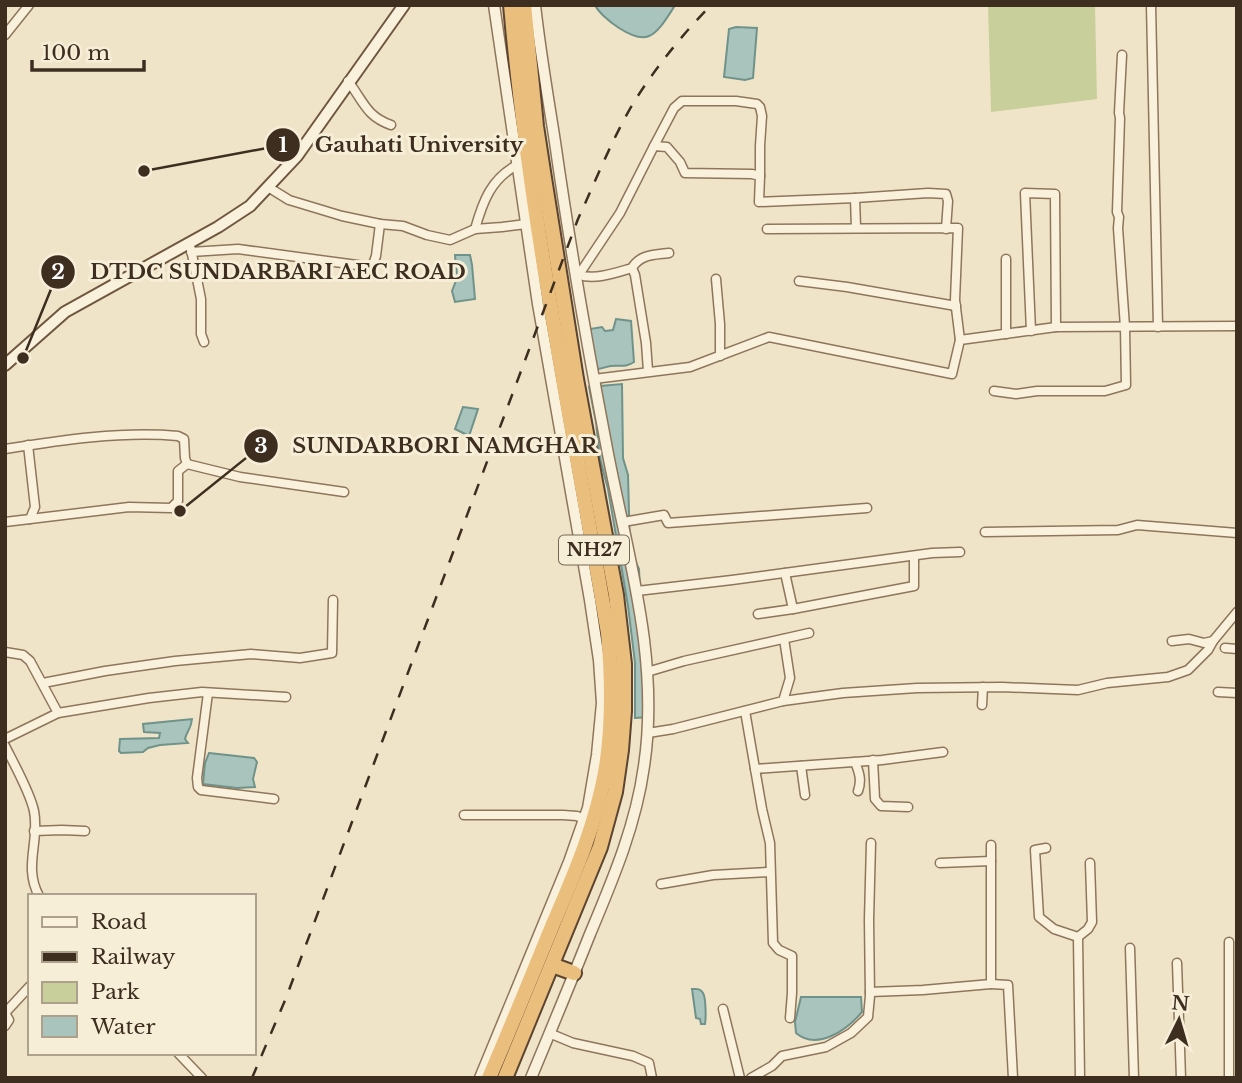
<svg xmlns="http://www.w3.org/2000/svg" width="1242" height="1083" font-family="'Libre Baskerville',serif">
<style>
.green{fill:#c9cf9b}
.water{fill:#a9c4bc;stroke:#6f938a;stroke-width:2}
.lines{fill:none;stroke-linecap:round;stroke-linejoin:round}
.minor-casing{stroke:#8d765c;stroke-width:11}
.tertiary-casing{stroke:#8d765c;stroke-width:13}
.secondary-casing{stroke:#6f573f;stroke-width:14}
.trunk-casing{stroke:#5b4430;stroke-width:18}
.minor{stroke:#faf1dc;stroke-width:8}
.tertiary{stroke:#faf1dc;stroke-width:10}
.secondary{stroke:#faf1dc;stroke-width:10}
.trunk{stroke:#eabe7c;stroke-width:14}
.rail{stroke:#3d2e20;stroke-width:2.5;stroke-dasharray:12 12;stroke-linecap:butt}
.labels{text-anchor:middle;stroke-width:6;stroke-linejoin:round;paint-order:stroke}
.shield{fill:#f7eed8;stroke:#756857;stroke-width:2}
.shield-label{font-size:18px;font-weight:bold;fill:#3d2e20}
.leader{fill:none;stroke:#3d2e20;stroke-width:2.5}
.callout-dot{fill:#3d2e20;stroke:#f7eed8;stroke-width:2.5}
.mark-label{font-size:21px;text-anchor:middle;font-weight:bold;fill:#fff}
.callout-label{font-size:21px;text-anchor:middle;font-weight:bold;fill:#3d2e20;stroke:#f7eed8;stroke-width:6;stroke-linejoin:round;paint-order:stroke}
</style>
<rect width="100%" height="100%" fill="#f0e4c8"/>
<!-- green -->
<polygon class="green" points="988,5 1095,5 1097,99 991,112"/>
<!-- water -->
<g class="water">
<path d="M595,5H670L674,7C668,16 659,32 649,36C635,43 601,18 595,5Z"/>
<polygon points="736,27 757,28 753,78 745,80 724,77 729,29"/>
<polygon points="455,255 470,255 472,265 475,299 455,302 452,291 457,278"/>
<path d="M616,319L631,321L634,362C625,368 621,365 611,366C604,367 600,370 593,369L590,329L602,327L605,331L613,330Z"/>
<polygon points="622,384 623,458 628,475 630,550 639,569 643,654 650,717 635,718 635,663 628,606 608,489 600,459 596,422 589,387"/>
<polygon points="463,407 478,409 469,436 455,429"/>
<path d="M192,719C191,730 187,730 185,739L188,743L160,745L148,748L143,752L121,753L119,751L120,739L159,738L160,733L144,732L143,724Z"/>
<polygon points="209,753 254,758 257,762 253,779 255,787 237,788 203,784 205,763"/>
<path d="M692,989C697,989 700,988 703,993C706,998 706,1018 705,1024H701L700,1019L696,1018Z"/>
<path d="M801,997H861L862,1012C847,1030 817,1051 796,1033L795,1022Z"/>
</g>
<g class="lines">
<!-- minor casing -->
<g class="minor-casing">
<g id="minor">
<polyline points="1151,5 1158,327"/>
<polyline points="5,35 29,5"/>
<path d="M348,81C364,102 366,116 391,125"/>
<polyline points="654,146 674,108 682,101 736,101 757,104 760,107 762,116 760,146 760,176"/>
<polyline points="855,198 928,193 946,194 948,201 946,229"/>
<polyline points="380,224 403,226 427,235 450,240 475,229 502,227 526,224"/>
<path d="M475,229C483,201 491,179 517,165"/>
<polyline points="767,229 958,228 955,300 960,340"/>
<polyline points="191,249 201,299 201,334 204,342"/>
<polyline points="191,252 238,249 372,267 376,256 380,224 342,216 289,200 268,187"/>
<polyline points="1006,259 1006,334"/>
<polyline points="632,268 635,275 646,343 648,371"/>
<path d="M579,275C596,280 615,273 632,268C640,254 655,255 669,253"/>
<polyline points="576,279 620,213 654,146 667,147 680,162 685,173 752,174 760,176 759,202 855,198 856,228"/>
<polyline points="716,279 720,324 720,356"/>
<polyline points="799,281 847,287 956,306"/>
<polyline points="1031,331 1025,193 1055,194 1056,327"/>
<polyline points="594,379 690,367 769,337 952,374 960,340 1056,327 1237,326"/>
<polyline points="994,391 1016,394 1037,391 1105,391 1126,385 1125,327 1118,228 1119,217 1117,212 1120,118 1119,113 1122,55"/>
<path d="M5,449C62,440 121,431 178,436L184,439L185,458L187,464L240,477L344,492"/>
<polyline points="30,519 129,507 171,508 178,501 178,471 187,464"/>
<polyline points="5,522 30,519 35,507 28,445"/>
<polyline points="623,522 664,515 668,523 867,508"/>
<polyline points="985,532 1118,530 1137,525 1237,533"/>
<polyline points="785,573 793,609 914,586 914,556"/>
<polyline points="637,591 732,580 932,553 960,552"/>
<polyline points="758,614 793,609"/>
<polyline points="1172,641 1189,639 1204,643 1213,641 1237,612"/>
<polyline points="1225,648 1237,649"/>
<polyline points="5,652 23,655 30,661 58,713 5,739"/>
<polyline points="647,672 684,661 809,633"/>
<polyline points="43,683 105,671 175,661 251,654 300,658 332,653 333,600"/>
<polyline points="1218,692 1237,693"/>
<polyline points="208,693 197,778 198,787 201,790 274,799"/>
<polyline points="783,701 843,693 917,688 1002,687 1078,690 1107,683 1168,677 1188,670 1208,650 1213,641"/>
<polyline points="982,705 983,687"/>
<polyline points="745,711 762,809 770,843 773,943 779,950 792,956 792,993 790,1018"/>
<polyline points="58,713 149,698 202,692 286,697"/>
<polyline points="648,733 673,729 783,701 790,678 784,639"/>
<path d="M5,746C14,764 30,792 34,811C40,841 23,867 39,896"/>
<polyline points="873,760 875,799 881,806 908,807"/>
<path d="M855,762C859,772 862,780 858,791"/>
<polyline points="801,766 805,795"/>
<polyline points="755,769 882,760 943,752"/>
<polyline points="464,815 563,815 577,816 584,819"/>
<polyline points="34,831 62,830 85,831"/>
<polyline points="1046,848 1035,850 1039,917 1054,929 1078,937"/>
<polyline points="940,863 991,861"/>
<polyline points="661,884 713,875 769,872"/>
<polyline points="1229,942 1229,1078"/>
<polyline points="1130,948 1134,1078"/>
<polyline points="1177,963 1181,1078"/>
<polyline points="991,984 1008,985 1013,1078"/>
<polyline points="870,992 923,990 991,984 991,845"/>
<polyline points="723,1009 740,1078"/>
<polyline points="5,1013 30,986"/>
<polyline points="5,1026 9,1020 5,1013"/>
<polyline points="549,1033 573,1043 633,1056 649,1063 652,1078"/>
<polyline points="178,1053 202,1078"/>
<polyline points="751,1078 772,1066 782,1056 826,1047 851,1033 868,1017 870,996 869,920 871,843"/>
<polyline points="1080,1078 1078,937 1088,929 1092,922 1090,863"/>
</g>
</g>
<!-- tertiary casing -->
<g class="tertiary-casing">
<g id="tertiary">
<polyline points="480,1078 569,862 588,808 597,755 602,703 599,660 590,600 538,304 494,5"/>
<path d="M531,1078C551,1030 571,982 590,934C613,879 636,825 644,766C660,660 628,557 608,454C588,350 570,247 555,142C548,97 540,51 535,5"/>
</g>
</g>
<!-- secondary casing -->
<g class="secondary-casing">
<polyline id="secondary" points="5,365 65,312 218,227 250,206 297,156 404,5"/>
</g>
<!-- trunk casing -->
<g class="trunk-casing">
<g id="trunk">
<polyline points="552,965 574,973"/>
<path d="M489,1078C511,1027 532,975 553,924C575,873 597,822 606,767C613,722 612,678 608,633C572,424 529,216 511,5"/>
<polyline points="505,1078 600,847 615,792 621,750 624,711 624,664 616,595 576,379 544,178 536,126 524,5"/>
</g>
</g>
<!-- minor -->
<use href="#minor" class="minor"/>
<!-- tertiary -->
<use href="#tertiary" class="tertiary"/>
<!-- secondary -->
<use href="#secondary" class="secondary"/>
<!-- trunk -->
<use href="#trunk" class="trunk"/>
<!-- rail -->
<path class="rail" d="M252,1078L286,998L578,219C596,180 612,139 634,102C656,67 682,35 711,5"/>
</g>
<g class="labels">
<!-- shield labels -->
<rect class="shield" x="559" y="535.5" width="70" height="29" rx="5"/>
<g class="shield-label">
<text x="594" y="556">NH27</text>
</g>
</g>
<!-- callouts -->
<path class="leader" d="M144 171L283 145M23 358L58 272M180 511L261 446"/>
<g class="callout-dot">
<circle cx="144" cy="171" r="7"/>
<circle cx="23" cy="358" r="7"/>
<circle cx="180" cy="511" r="7"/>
<circle cx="283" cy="145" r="18"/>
<circle cx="58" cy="272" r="18"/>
<circle cx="261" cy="446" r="18"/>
</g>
<g class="mark-label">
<text x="283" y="152">1</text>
<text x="58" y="279">2</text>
<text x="261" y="453">3</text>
</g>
<g class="callout-label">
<text x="419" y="152">Gauhati University</text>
<text x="278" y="279">DTDC SUNDARBARI AEC ROAD</text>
<text x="445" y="453">SUNDARBORI NAMGHAR</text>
</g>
<!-- border -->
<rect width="1242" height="1083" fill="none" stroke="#3d2e20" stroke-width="14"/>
<!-- legend -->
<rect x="28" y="894" width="228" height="161" fill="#f7eed8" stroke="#ada18e" stroke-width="2"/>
<rect x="42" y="917" width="35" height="10" fill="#faf1dc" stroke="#ada18e" stroke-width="2"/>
<text x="91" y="929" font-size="21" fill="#3d2e20">Road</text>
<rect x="42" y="952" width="35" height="10" fill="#3d2e20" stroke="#ada18e" stroke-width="2"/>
<text x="91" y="964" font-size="21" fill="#3d2e20">Railway</text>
<rect x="42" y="982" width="35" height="21" fill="#c9cf9b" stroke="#ada18e" stroke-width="2"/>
<text x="91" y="999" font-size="21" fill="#3d2e20">Park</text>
<rect x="42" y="1016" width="35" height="21" fill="#a9c4bc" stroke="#ada18e" stroke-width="2"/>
<text x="91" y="1034" font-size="21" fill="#3d2e20">Water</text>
<!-- north arrow -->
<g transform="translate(1179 1020) rotate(5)" stroke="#f7eed8" stroke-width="5" paint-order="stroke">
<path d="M0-5L12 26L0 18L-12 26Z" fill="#3d2e20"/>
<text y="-10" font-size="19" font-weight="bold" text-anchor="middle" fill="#3d2e20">N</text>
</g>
<!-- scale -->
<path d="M32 60v10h112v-10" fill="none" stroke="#3d2e20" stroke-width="3.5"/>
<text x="42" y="60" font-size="21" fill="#3d2e20" stroke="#f7eed8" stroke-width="5" paint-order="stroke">100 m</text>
</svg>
